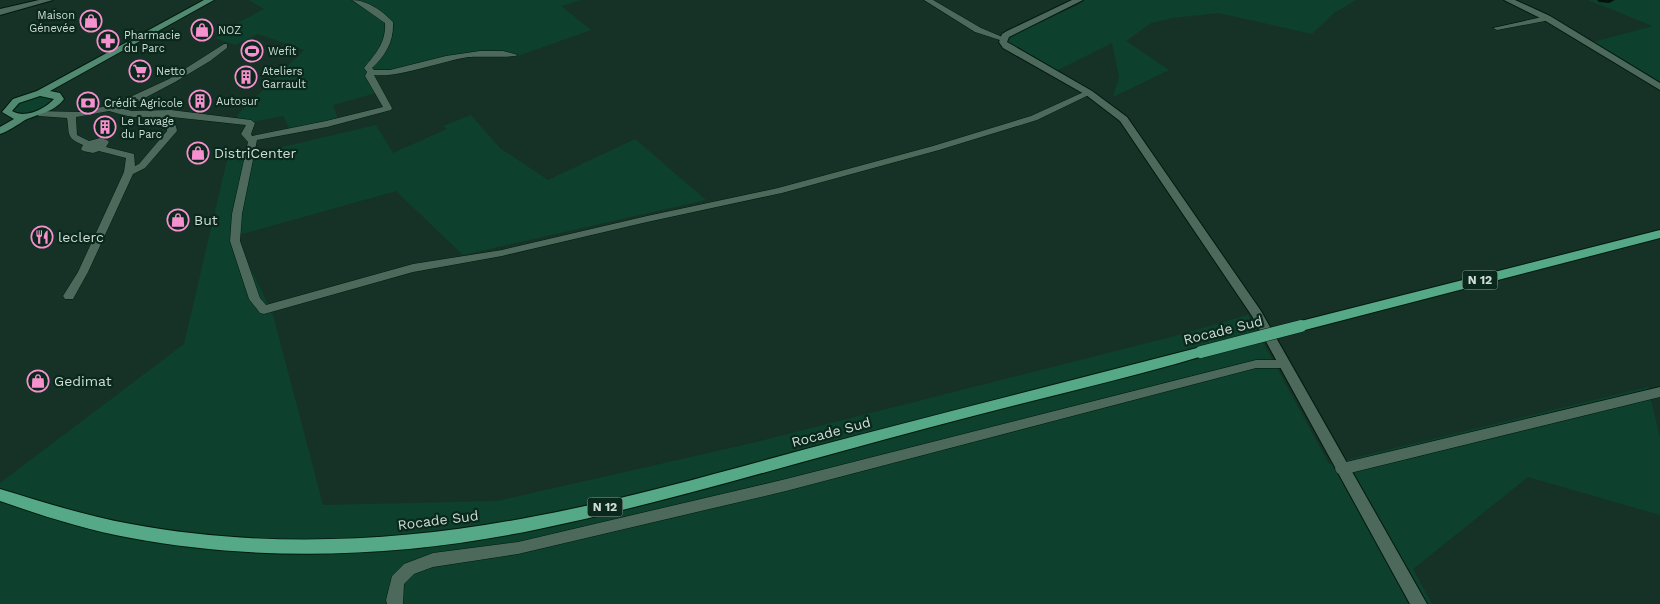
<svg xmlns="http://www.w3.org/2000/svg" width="1660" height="604" font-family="'Work Sans',sans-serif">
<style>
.green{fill:#0d412e}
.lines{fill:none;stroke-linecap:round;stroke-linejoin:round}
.river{fill:#05130d;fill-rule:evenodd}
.minor-casing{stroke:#00190f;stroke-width:1}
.tertiary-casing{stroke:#00190f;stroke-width:2}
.secondary-casing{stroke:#00190f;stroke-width:2}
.primary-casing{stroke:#00190f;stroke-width:2}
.minor{fill:#4c695b;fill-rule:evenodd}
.tertiary{fill:#4c695b;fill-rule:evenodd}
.secondary{fill:#518971;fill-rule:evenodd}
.primary{fill:#56a986;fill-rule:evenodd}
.primary-bridge-casing{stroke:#00190f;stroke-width:13;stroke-linecap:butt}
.primary-bridge{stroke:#56a986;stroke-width:12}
.labels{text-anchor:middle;stroke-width:4.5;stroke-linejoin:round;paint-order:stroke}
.far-poi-label{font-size:11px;fill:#ceded6;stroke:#0b281c;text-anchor:start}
.shield{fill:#0b281c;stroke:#94a79e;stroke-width:1}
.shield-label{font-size:12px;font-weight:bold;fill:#ceded6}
.poi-label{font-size:14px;fill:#ceded6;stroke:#0b281c;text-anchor:start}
.street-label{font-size:14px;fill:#ceded6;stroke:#0b281c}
</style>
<rect width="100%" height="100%" fill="#163226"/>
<!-- green -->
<g class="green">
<polygon points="249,0 581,0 561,6 591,30 515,57 472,55 374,77 383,91 333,105 338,119 290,129 283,116 235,125 238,114 304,50 258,34 235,45 215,38 237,27 232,26 264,9"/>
<polygon points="1084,0 1356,0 1334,13 1312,34 1219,13 1172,18 1151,23 1126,41 1169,70 1113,97 1119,77 1112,43 1056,71 1009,45 1005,41 1009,36 1078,5"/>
<polygon points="1588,0 1660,0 1660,83 1593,42 1653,26"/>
<path d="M38,97H47L51,100C44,111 26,116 14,111L13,109L21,101Z"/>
<polygon points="471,115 500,148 548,180 635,139 706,200 463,255 396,191 235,236 273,315 323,505 497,501 748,444 1175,336 1248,315 1329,464 1648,387 1660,438 1660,515 1528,477 1413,569 1432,604 0,604 0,483 184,344 227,160 376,125 393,153 447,129 443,126"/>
</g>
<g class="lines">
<!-- river -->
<polygon class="river" points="1597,0 1615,0 1609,3 1599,2"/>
<!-- minor casing -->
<g class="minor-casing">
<g id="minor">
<path d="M352,0C367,0 383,11 393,22C394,41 386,55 372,68L374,70H390L446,56L480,51H503L518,55C514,58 478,56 469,57C441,61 399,78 374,75L392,108L391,110L327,127L257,140L242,214L240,241L260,298L266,305L413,264L502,250L647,216L778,188L933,146L1031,116L1086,91L1089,90L1093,93L1037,120L939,150L782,193L647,222L502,256L413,272L264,314L260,313L249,299L230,241L232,214L248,142L241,134L246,125L163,116C171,119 176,122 177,131L145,168L133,174L88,272L73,299H65L63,296L78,272L124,172L126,158L99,151L93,153L83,151L81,149L83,145C65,137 70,134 67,118L39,116L35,113L36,111L80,112L115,104L169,79L224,44H227V48L210,61L175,82L139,101L119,108L132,111L171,110L251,120L255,123L251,134L252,136L326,121L383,107L365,76L367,72L364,68C376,53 386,43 385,23ZM109,111C117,113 126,116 134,117C144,117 168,115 167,131L139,164L135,166L134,154L106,147L109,142L107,140L100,138L89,141L77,135L76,117Z"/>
<polygon points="924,0 933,0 981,28 1007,39 1003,41 975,32"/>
<polygon points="1547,16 1551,18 1550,20 1497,30 1493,28"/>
<polygon points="1256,360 1284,360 1288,361 1290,364 1288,367 1284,368 1256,368 786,491 518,554 433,567 414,574 404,584 403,604 387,604 386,600 392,576 404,564 433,553 518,542 786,479"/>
<polygon points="1660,387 1660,397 1342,475 1337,473 1335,469 1337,465 1342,463"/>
</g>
</g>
<!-- tertiary casing -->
<g class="tertiary-casing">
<g id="tertiary">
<polygon points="39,0 53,0 0,15 0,9"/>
<polygon points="1072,0 1083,0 1009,37 1007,42 1092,91 1127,117 1261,311 1427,604 1410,604 1252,316 1120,121 1086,95 1003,48 999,42 1002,34 1007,31"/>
<polygon points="1504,0 1515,0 1550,16 1660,83 1660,90 1544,20"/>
</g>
</g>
<!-- secondary casing -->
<g class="secondary-casing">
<path id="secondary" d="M204,0H214L50,91L60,93L64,99C53,113 40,113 25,120C17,125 9,131 0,134V127L14,119L2,112L13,99L37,91ZM40,96L54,99C45,109 25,119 12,111L19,103Z"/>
</g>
<!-- primary casing -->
<g class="primary-casing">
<g id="primary">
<polygon points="1660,230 1660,238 1301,331 1296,329 1295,326 1296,323 1301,321"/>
<path d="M1201,347L1206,349L1208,352L1206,355C1164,368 1122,378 1080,389C999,409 919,430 839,452C740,479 640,508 539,529C406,557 265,563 131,538C86,530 43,516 0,501V489C43,502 86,516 131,524C265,549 404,542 536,516C627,499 717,473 806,449C938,414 1069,381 1201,347Z"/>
</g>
</g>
<!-- minor -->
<use href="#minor" class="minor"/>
<!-- tertiary -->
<use href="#tertiary" class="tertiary"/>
<!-- secondary -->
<use href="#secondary" class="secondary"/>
<!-- primary -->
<use href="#primary" class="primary"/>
<!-- primary-bridge casing -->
<g class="primary-bridge-casing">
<polyline id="primary-bridge" points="1201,352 1301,326"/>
</g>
<!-- primary-bridge -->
<use href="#primary-bridge" class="primary-bridge"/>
</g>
<!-- icons -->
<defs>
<g id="shop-ring" transform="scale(1.125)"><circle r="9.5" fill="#0b281c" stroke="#f790ce" stroke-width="1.5"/><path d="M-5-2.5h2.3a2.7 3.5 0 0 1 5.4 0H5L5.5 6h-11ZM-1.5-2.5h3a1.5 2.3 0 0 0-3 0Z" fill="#f790ce"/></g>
<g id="pharmacy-ring" transform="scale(1.125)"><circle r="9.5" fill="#0b281c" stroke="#f790ce" stroke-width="1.5"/><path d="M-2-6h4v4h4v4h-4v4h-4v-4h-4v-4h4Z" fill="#f790ce"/></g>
<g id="stadium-ring" transform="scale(1.125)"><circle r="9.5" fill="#0b281c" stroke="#f790ce" stroke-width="1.5"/><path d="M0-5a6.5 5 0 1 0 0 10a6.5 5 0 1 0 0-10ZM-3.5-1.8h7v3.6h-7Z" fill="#f790ce"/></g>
<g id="supermarket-ring" transform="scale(1.125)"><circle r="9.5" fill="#0b281c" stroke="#f790ce" stroke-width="1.5"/><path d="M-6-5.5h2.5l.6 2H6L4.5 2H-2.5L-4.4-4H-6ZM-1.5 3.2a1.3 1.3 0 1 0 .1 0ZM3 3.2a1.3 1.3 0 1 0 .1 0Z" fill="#f790ce"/></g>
<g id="building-ring" transform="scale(1.125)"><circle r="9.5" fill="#0b281c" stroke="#f790ce" stroke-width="1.5"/><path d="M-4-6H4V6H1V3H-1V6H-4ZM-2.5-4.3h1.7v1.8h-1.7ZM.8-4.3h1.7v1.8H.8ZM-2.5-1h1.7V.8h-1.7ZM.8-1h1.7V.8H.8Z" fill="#f790ce"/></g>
<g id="bank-ring" transform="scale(1.125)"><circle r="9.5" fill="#0b281c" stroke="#f790ce" stroke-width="1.5"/><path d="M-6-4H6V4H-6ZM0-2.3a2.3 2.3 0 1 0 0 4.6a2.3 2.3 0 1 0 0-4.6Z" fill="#f790ce"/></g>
<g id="restaurant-ring" transform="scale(1.125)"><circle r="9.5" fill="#0b281c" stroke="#f790ce" stroke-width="1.5"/><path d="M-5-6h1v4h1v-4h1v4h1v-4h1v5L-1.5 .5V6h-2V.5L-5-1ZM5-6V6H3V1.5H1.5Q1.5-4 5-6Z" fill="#f790ce"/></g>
</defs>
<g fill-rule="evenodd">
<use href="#shop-ring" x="91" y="21"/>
<use href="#shop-ring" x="202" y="30"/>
<use href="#pharmacy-ring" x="108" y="41"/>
<use href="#stadium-ring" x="252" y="51"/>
<use href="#supermarket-ring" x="140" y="71"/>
<use href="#building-ring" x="246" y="77"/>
<use href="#building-ring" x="200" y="101"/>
<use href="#bank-ring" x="88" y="103"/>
<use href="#building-ring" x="105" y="127"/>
<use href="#shop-ring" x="198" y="153"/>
<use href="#shop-ring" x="178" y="220"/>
<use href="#restaurant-ring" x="42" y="237"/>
<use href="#shop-ring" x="38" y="381"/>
</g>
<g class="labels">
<!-- far-poi labels -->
<g class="far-poi-label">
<text x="75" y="19" text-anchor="end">Maison<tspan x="75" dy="13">Génevée</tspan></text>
<text x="218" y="34">NOZ</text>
<text x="124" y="39">Pharmacie<tspan x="124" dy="13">du Parc</tspan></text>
<text x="268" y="55">Wefit</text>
<text x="156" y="75">Netto</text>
<text x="262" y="75">Ateliers<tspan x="262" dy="13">Garrault</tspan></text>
<text x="216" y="105">Autosur</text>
<text x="104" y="107">Crédit Agricole</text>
<text x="121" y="125">Le Lavage<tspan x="121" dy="13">du Parc</tspan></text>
</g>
<!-- shield labels -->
<g class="shield">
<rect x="1462.5" y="270.5" width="35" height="19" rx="4"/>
<rect x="587.5" y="497.5" width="35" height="19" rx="4"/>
</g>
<g class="shield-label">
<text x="1480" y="284">N 12</text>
<text x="605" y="511">N 12</text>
</g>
<!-- poi labels -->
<g class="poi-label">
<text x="214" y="158">DistriCenter</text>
<text x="194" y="225">But</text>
<text x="58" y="242">leclerc</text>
<text x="54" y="386">Gedimat</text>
</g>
<!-- street labels -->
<g class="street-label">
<text transform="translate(1223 330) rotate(-14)" y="5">Rocade Sud</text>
<text transform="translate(831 432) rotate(-15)" y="5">Rocade Sud</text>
<text transform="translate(438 520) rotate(-7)" y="5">Rocade Sud</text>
</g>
</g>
</svg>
